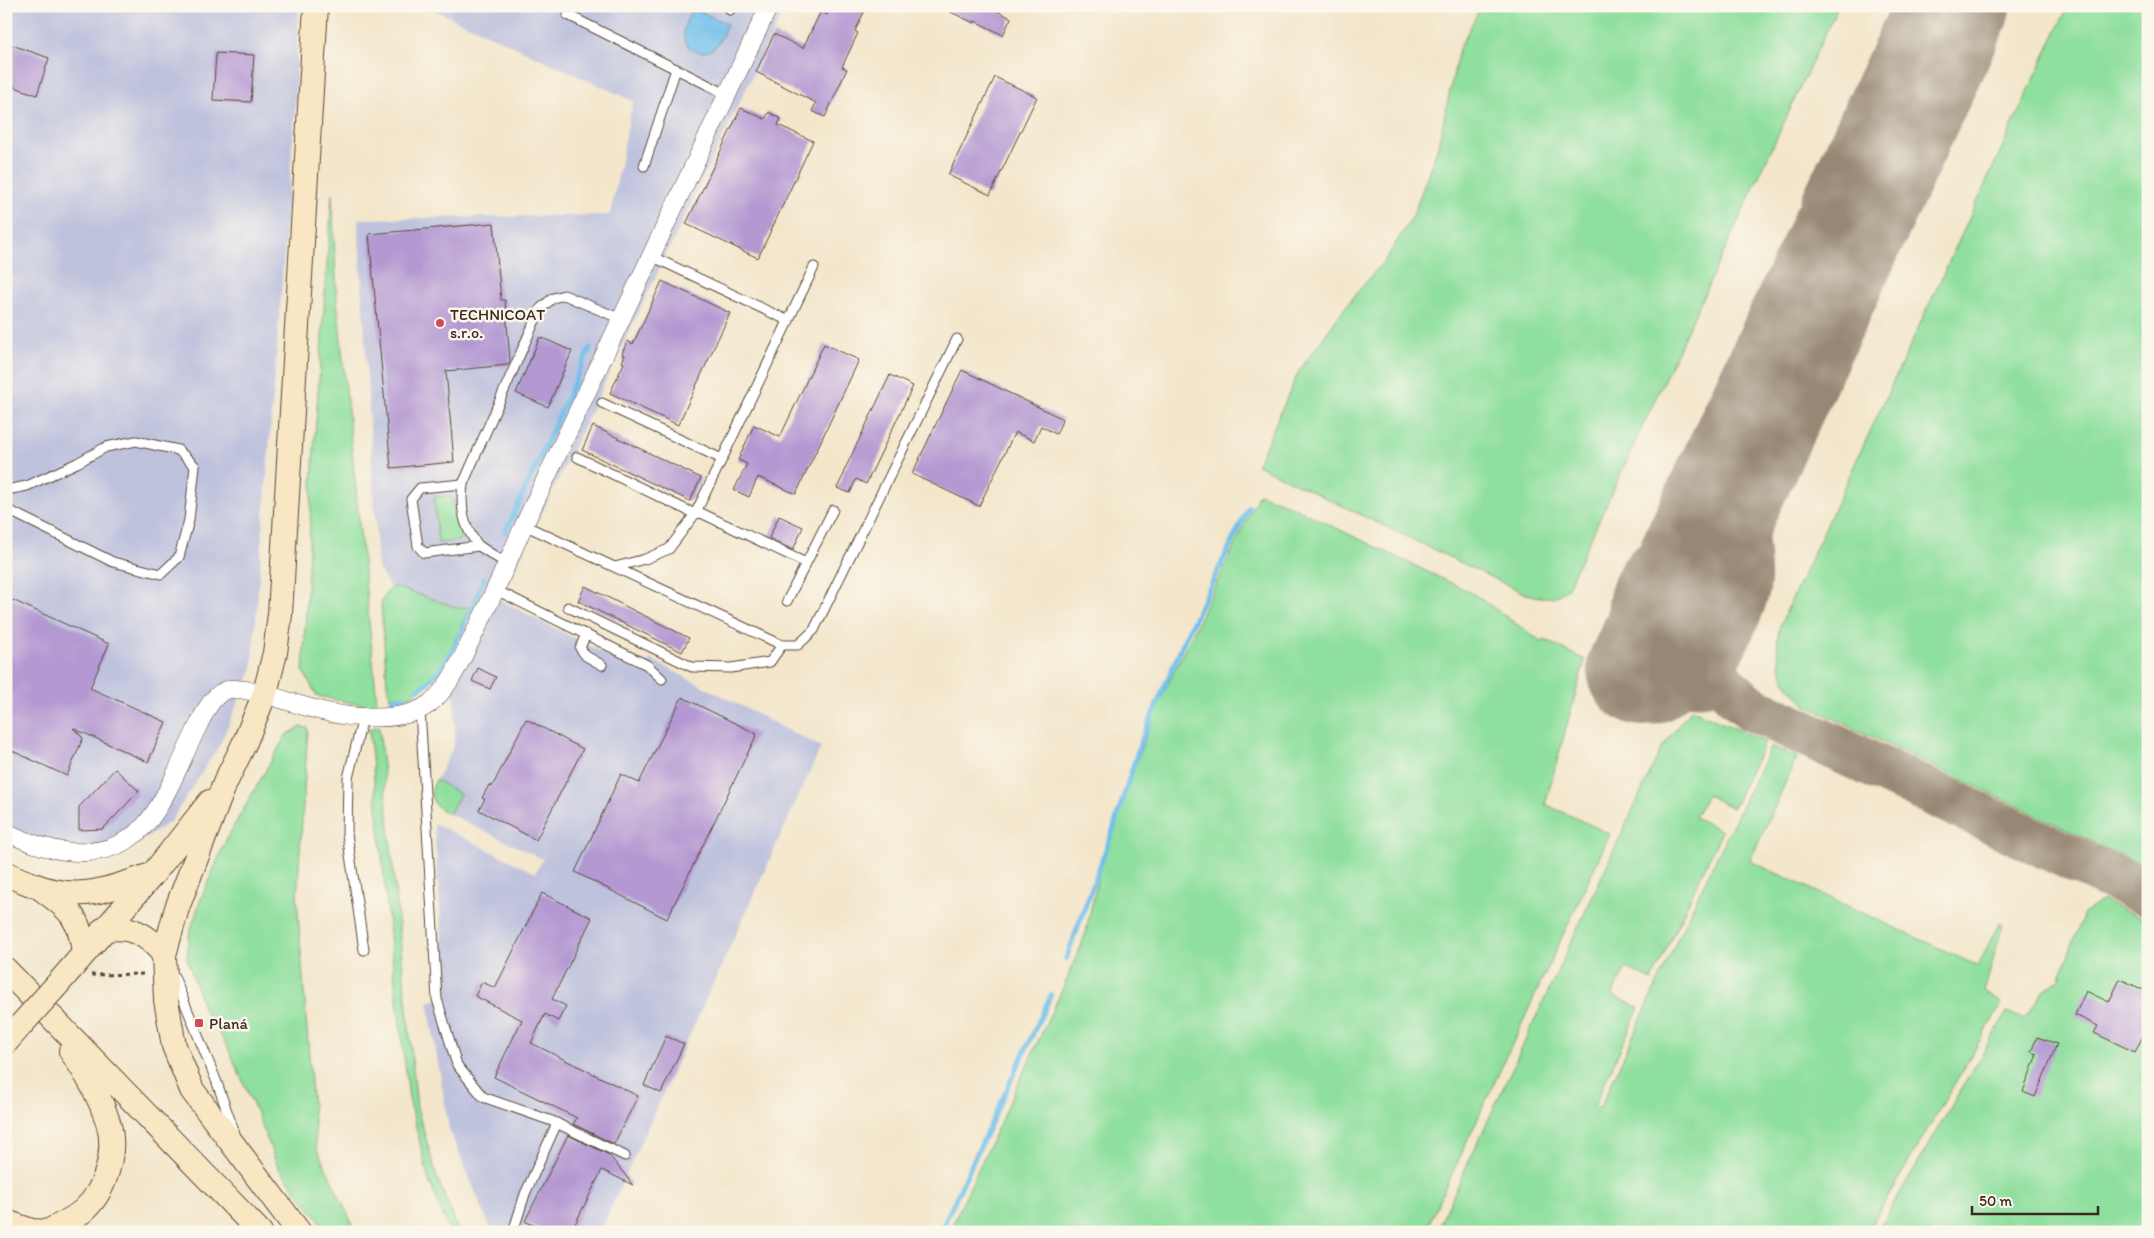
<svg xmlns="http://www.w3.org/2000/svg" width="2154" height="1238" font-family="Itim,sans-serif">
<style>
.industrial{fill:#bfc2dd}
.green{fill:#8fdf9e;stroke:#65845e}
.water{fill:#6fc0eb;stroke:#557584}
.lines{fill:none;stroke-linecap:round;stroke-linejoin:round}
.stream{stroke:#6fc0eb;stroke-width:5}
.taxiway{stroke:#978874;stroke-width:46}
.runway{stroke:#978874;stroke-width:114}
.building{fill:#b398d1}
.service-casing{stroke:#574638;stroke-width:11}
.minor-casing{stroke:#574638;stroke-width:19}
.secondary-casing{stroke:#574638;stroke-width:26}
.path{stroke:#574638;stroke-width:3;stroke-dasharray:4 4;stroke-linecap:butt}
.service{stroke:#fff;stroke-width:9}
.minor{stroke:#fff;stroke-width:18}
.secondary{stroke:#f9e7c3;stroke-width:24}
.secondary-bridge-casing{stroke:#574638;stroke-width:26;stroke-linecap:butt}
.secondary-bridge{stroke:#f9e7c3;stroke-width:24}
.poi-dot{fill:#d1495b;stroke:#fbf7ec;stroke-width:2}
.labels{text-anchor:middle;stroke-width:5;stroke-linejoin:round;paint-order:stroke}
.poi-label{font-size:16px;fill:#3b2a1e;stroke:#fbf7ec;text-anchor:start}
</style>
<rect width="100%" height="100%" fill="#fbf7ec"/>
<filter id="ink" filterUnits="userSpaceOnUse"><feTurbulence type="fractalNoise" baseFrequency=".02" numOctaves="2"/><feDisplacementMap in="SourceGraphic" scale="10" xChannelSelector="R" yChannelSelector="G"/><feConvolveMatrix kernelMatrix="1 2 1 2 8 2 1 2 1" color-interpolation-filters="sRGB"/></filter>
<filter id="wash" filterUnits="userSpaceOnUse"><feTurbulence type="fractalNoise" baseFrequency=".0096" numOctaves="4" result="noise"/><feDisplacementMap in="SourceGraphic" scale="20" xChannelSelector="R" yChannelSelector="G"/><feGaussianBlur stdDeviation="1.12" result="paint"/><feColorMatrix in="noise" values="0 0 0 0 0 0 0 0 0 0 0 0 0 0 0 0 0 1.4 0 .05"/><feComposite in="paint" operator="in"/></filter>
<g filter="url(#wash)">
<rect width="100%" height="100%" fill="#f3e6cb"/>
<!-- industrial -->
<g class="industrial">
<polygon points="6,6 299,6 295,111 252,670 220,744 171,821 113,860 62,864 6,845"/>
<polygon points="426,6 786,6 500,600 642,673 650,659 821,747 600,1232 492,1232 449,1129 428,1002 446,997 434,823 535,873 543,859 449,814 460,794 436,780 452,750 455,737 454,697 378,568 358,219 610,215 633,101"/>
</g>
<!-- green -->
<g class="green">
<path d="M1481,6H1838L1567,589C1553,601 1543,598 1526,594L1257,465L1299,371L1350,301L1385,260L1413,216L1438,146L1459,49Z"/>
<path d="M2068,6H2148V868L1807,706C1800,699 1791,691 1786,682C1777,665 1775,642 1780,625Z"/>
<polygon points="332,195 337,300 377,702 369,706 317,696 303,671 313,463"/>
<polygon points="1259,494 1286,504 1474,594 1542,642 1545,640 1585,660 1545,804 1610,834 1425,1232 949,1232 1068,977 1085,935 1101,865 1116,818 1154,714"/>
<polygon points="448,496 453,499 455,517 461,536 458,541 438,543 434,497"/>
<path d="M393,586L459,608L469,607C452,645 438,694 391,702L387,684L381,604L386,593Z"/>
<polygon points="1691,709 1765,742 1733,808 1707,795 1695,817 1722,831 1652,980 1626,968 1612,995 1639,1008 1594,1106 1600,1108 1684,925 1771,746 1797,757 1750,861 1978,966 1999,923 2003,925 1984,992 2002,1003 1867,1232 1436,1232 1661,749"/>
<polygon points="379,726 417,1108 437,1177 459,1232 450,1232 429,1181 409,1098 394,975 369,729"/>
<polygon points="301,727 308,728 297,899 316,1147 356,1232 328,1232 278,1167 256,1111 227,1046 204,1010 187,959 189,935 200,901 227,838 286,735"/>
<path d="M436,780L460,794L449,814C432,806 427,796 436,780Z"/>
<polygon points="2102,900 2148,921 2148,1232 1877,1232 2007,1012 2024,1019 2044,990 2059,980 2084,913"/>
</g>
<!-- water -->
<path class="water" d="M693,8L727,24C724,31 720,43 714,48C700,59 680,47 684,29C685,22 690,14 693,8Z"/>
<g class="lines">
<!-- stream -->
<g class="stream">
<polyline points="505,533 590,348"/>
<path d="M417,690C450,673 469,612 484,578"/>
<polyline points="392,699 405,697"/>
<polyline points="1066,959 1113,830 1140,744 1186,636 1249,507"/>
<polyline points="940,1232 1051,995"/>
</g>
<!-- taxiway -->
<g class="taxiway">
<path d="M1811,317L1698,560C1680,622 1701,672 1753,709L2148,894"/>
<path d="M1713,514C1708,522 1703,531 1695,537C1682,548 1665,553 1652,563C1625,586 1623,634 1647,659C1662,675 1682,686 1705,683C1716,659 1747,605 1748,581C1750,545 1737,509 1741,473"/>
</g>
<!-- runway -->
<polyline class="runway" points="1644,669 1953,6"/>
</g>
<g id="blocks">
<!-- building -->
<g class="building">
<polygon points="831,6 867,6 855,31 858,33 842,67 847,69 825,117 812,111 816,103 756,72 774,34 803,48 821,11 827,15"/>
<polygon points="938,6 987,6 1011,18 1003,35 975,21 974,23"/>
<polygon points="6,43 49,58 37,95 6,84"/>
<polygon points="216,53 254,55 251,102 213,100"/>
<polygon points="995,77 1037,97 990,195 948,175"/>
<polygon points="741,108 765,119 769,112 781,119 778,125 813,141 758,258 686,224"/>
<polygon points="494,223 501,300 505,300 510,361 508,365 446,371 454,462 391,468 369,234"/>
<polygon points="662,281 730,313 678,425 610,393 624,363 622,362 625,355 622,354 627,341 633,344"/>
<polygon points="540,337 572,351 548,407 516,393"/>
<polygon points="824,344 859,360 796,494 758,477 749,497 734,490 747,464 738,460 754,425 780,437"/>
<polygon points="962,370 1063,419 1056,434 1041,426 1034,441 1015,432 979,506 912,474"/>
<polygon points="890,375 913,386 866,484 856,479 850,493 837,488 844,474 843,473"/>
<polygon points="593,426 701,478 690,501 582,450"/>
<polygon points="779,516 803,527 793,550 769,538"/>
<polygon points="585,586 689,638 682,652 578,601"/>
<polygon points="6,597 109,644 90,688 166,722 148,762 73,728 83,738 67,776 6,748"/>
<polygon points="478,668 496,677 490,689 472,681"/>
<polygon points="682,697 757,734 667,919 575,872 621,774 639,783"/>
<polygon points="526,719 583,749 536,840 479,810 485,799 482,798 489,785 492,787"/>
<polygon points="115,769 139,791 103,829 79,830 79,807"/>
<polygon points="542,893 592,918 552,999 566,1006 558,1021 545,1014 531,1043 638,1096 614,1144 573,1124 577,1118 494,1077 522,1020 475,996 482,982 495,988"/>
<polygon points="2120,979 2148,992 2148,1026 2135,1052 2094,1033 2098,1026 2075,1015 2086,991 2109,1002"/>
<polygon points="666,1036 684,1044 661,1093 644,1085"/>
<polygon points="2037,1037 2057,1044 2035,1097 2023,1092 2037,1054 2031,1052"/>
<polygon points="568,1135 609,1155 633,1185 602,1170 571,1232 546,1232 525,1221"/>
</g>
</g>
</g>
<g filter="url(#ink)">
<use href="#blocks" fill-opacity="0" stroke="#574638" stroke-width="1"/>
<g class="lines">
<!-- service casing -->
<g class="service-casing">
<g id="service">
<polyline points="572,6 568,15 726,94"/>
<polyline points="730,10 732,6"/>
<polyline points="644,166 676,69"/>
<polyline points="651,256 789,321"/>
<polyline points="602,403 722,459 814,267"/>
<polyline points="577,457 695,514 722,459"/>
<polyline points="463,484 540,309 553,298 564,295 621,319"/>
<polyline points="6,490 27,486 77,463 106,447 136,441 178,450 195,466 189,520 179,557 161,574 113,562 6,509"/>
<polyline points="524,525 782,645 798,645 814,630 957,339"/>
<path d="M479,546C463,528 460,507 463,484L420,488L411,499L418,546L424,553L479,546L507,564"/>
<polyline points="615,567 645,559 669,549 695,514 701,513 806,563"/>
<polyline points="496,590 647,665 662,679"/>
<polyline points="787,601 833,510"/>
<polyline points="568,607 692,667 731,668 770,662 782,645"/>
<polyline points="586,634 580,648 586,656 602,665"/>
<polyline points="420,709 437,999 457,1065 483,1097 552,1121 625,1156"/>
<polyline points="363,717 348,778 347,834 364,950"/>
<polyline points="173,974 216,1080 235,1134"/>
<polyline points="513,1232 525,1194 557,1123"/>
</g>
</g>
<!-- minor casing -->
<g class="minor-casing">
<path id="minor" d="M6,832C59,858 121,867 157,809C173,784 185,751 199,724C206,710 213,693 230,689C234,688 241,690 245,690C271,694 293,704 318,710C348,718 402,724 429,704C449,689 461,660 472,638C491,601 507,563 524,525L769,6"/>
</g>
<!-- secondary casing -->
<g class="secondary-casing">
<g id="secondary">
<path d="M6,873C14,878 23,881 31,884C77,903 107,890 151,875"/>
<path d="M43,890C71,910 80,919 84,953"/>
<path d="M103,930C128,924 149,935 164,955"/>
<polyline points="6,970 260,1232"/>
<polyline points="56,986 153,874 210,802"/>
<polyline points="6,1042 20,1026"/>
<polyline points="6,1222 32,1231 46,1232"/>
<path d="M47,1232C60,1225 73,1220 84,1210C106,1190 117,1151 108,1122C100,1097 86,1072 71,1051"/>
<polyline points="299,1232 192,1090 174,1046 166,1000 164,955 177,908 225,783 245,742 265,693 275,653 280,614 316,6"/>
</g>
</g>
<!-- path -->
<polyline class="path" points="91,975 147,974"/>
<!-- service -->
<use href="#service" class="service"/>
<!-- minor -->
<use href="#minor" class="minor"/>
<!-- secondary -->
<use href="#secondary" class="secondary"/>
<!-- secondary-bridge casing -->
<g class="secondary-bridge-casing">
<polyline id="secondary-bridge" points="20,1026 56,986"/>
</g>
<!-- secondary-bridge -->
<use href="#secondary-bridge" class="secondary-bridge"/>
</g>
</g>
<!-- markers -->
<g class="poi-dot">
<circle cx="440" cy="323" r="5"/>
<rect x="194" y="1018" width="10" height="10" rx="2.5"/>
</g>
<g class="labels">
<!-- poi labels -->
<g class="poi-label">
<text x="450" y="320">TECHNICOAT<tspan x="450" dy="18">s.r.o.</tspan></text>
<text x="209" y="1029">Planá</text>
</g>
</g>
<!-- margin -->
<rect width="2154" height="1238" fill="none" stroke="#fbf7ec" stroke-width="25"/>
<!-- scale -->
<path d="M1972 1206v8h126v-8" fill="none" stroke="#3b2a1e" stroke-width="2.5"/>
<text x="1979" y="1206" font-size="15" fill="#3b2a1e" stroke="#fbf7ec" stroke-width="4" paint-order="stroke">50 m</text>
</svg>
